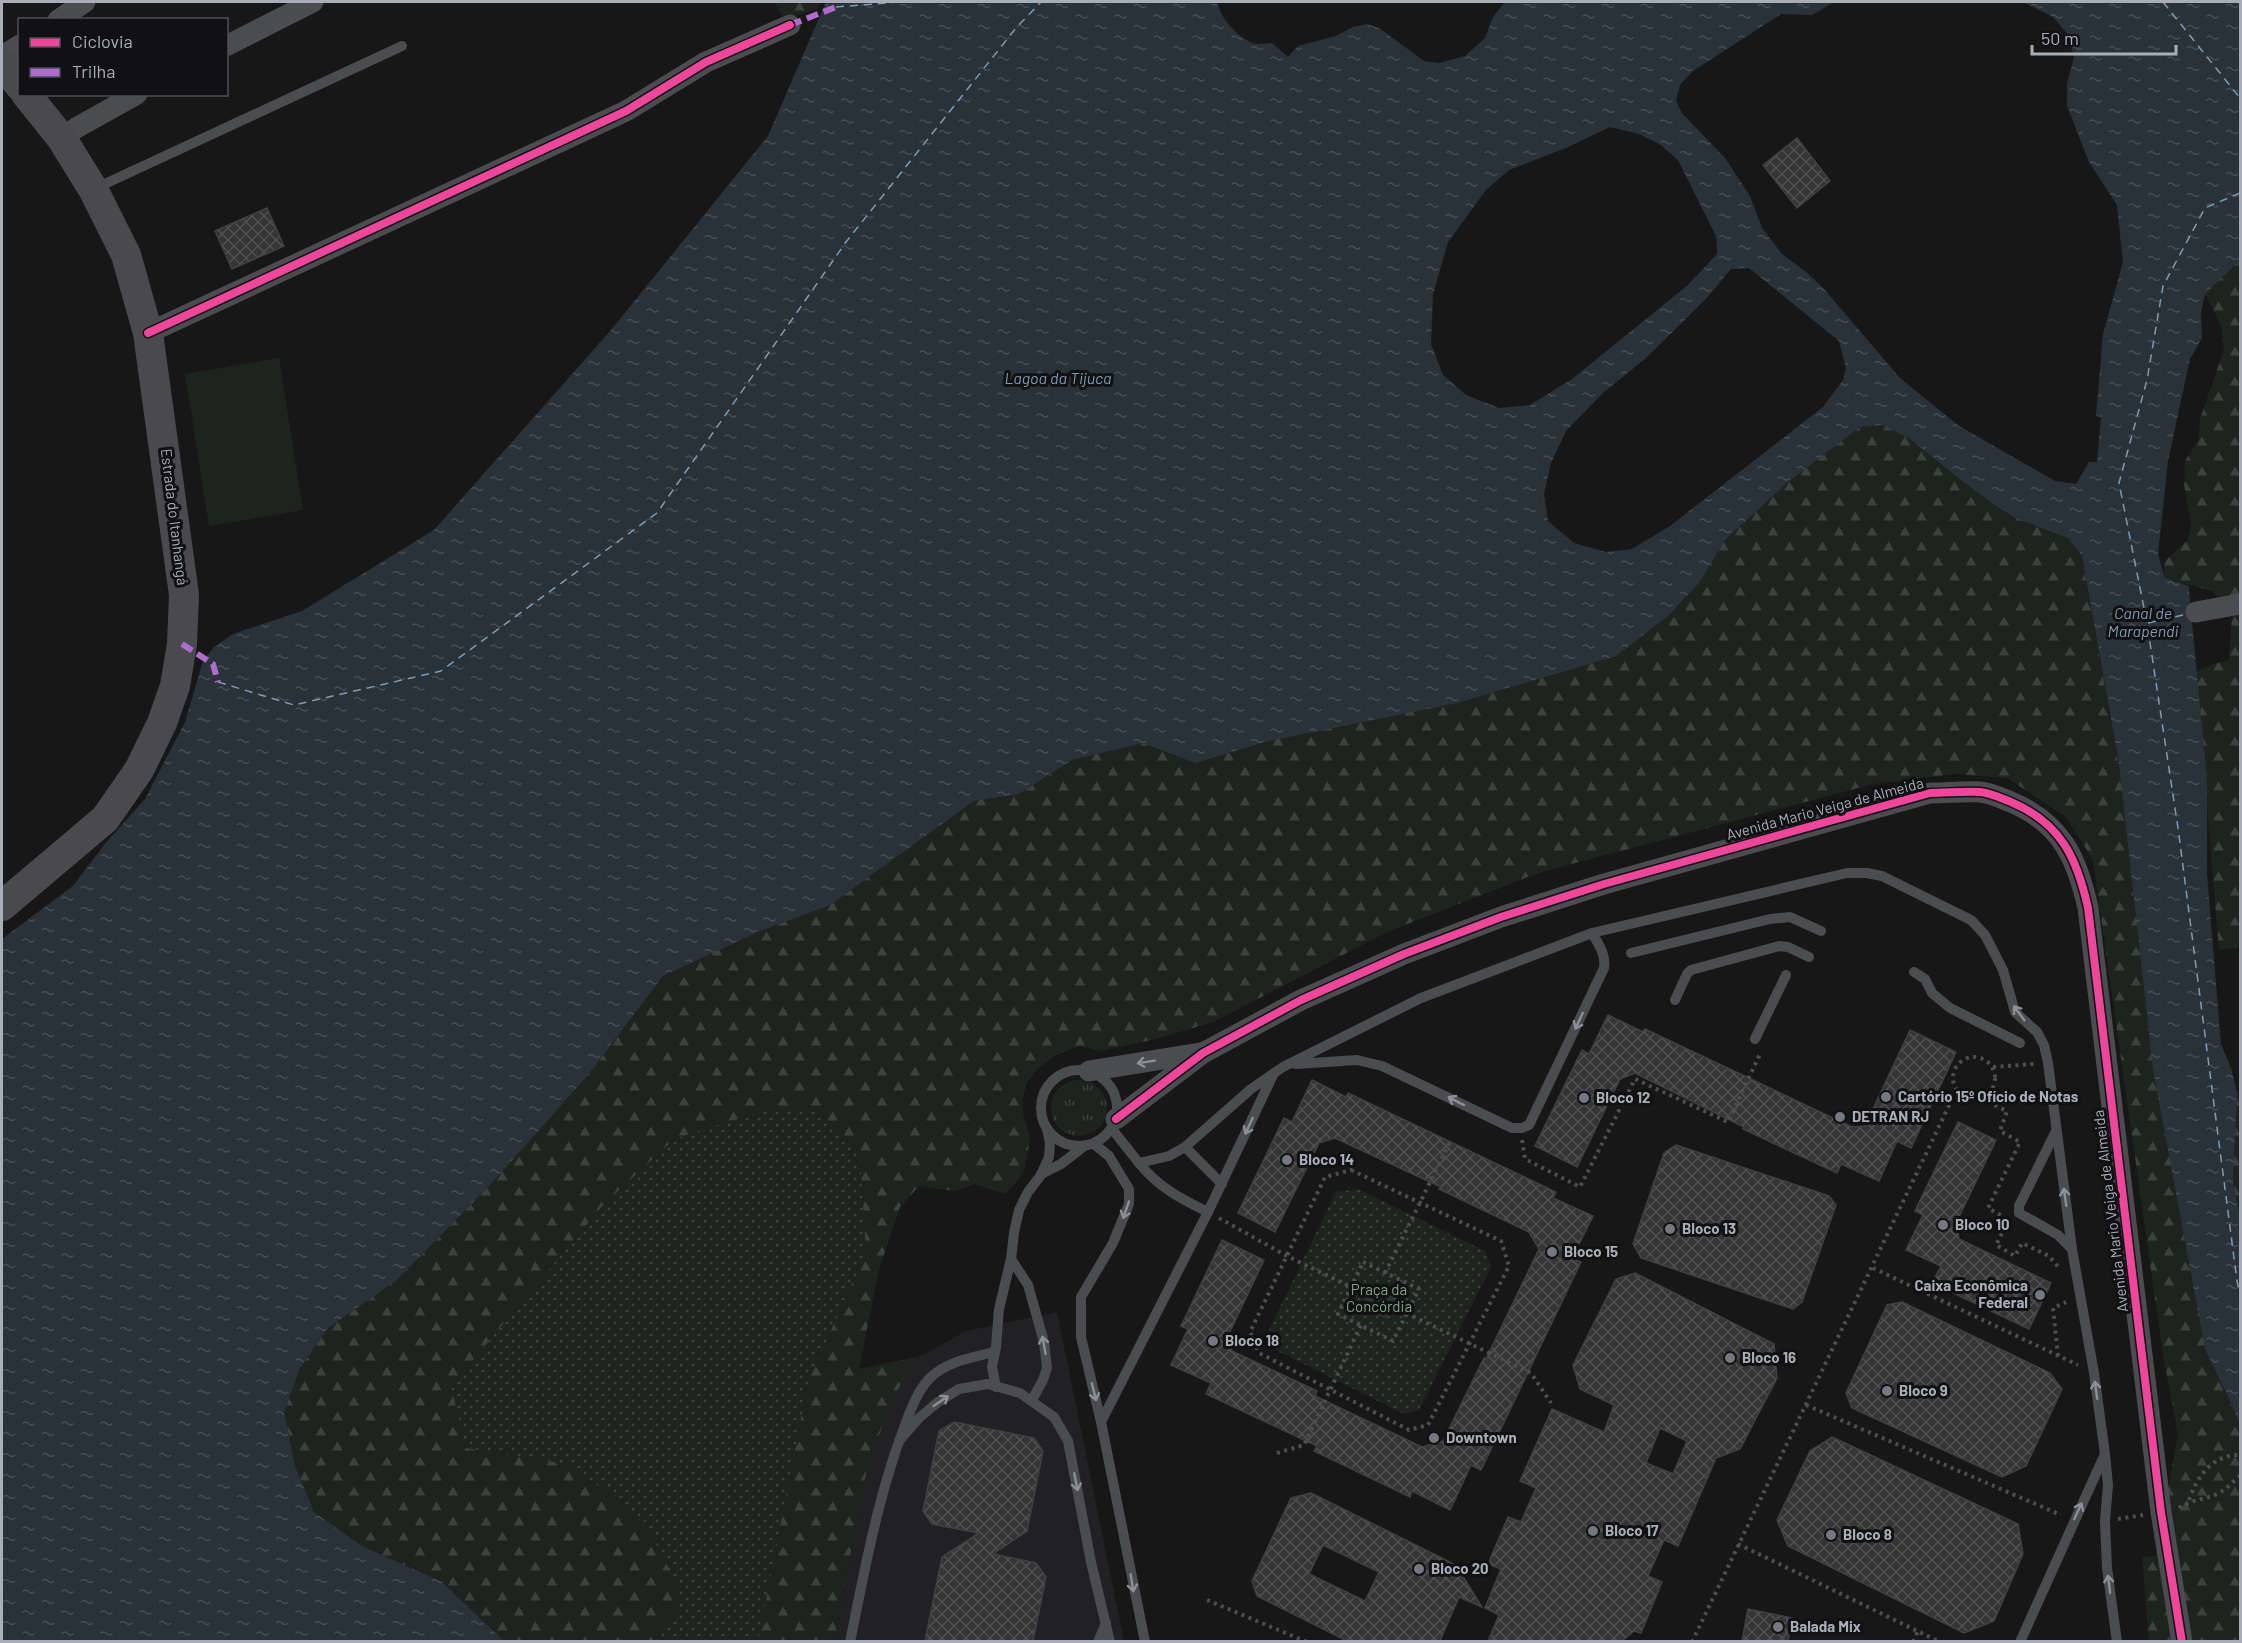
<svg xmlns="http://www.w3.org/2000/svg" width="2242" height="1643" font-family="Barlow,sans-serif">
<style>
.built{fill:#212123}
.grass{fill:url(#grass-tufts)}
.forest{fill:url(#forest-firs)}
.park{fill:url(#park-dots)}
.garden{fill:#1d241e}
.water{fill:url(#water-ripples);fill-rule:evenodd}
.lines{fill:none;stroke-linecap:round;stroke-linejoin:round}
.ferry{stroke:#7f9bb3;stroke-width:1.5;stroke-dasharray:8 6;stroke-linecap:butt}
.building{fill:url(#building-cross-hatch);stroke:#3f4043;stroke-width:1.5;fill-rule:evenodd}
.path{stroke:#4d4e52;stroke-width:4;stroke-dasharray:3 4.5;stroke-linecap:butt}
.service{stroke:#4b4c50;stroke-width:10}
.minor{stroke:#4b4c50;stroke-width:21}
.secondary{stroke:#4a4a4e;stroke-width:30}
.quiet{stroke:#b06ccc;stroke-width:6;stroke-dasharray:12 6;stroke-linecap:butt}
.cycleway-casing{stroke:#111113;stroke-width:11}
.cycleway{stroke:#ed469a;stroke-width:8}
.oneway{stroke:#8c9099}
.poi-dot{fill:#757880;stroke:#111113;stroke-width:2}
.labels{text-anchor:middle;stroke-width:6;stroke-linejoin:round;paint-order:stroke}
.street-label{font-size:15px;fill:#a8adb8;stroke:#111113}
.poi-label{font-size:15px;font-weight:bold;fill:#a8adb8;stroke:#111113;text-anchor:start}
.park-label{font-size:15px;fill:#7fa381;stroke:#111113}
.water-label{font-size:16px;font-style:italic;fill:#7f9bb3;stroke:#111113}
</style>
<defs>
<pattern id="grass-tufts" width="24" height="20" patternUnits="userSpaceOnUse" patternTransform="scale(1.5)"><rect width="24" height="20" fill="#1d241e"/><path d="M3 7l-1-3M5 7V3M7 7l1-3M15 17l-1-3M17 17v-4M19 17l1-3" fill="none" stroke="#3b413d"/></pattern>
<pattern id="forest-firs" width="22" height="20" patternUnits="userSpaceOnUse" patternTransform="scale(1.5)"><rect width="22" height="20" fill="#1d241e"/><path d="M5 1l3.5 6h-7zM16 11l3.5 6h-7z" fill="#3b413d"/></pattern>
<pattern id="park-dots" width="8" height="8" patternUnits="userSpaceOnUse" patternTransform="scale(1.5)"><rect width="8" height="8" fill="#1d241e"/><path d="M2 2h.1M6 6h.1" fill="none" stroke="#3b413d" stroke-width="1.8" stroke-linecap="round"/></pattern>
<pattern id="water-ripples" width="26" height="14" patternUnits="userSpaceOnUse" patternTransform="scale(1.5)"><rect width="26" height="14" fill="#2a3239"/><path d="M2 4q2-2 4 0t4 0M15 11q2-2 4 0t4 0" fill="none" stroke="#464d54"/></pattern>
<pattern id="building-cross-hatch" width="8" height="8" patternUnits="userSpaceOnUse" patternTransform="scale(1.5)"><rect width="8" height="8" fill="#353536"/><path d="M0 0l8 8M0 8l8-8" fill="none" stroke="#4f5051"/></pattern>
</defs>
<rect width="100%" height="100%" fill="#171717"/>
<!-- built -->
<polygon class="built" points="1057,1312 1124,1641 834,1642 868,1463 896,1392 921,1356 966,1331"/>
<!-- grass -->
<circle class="grass" cx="1079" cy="1108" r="28"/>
<!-- forest -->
<g class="forest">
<polygon points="774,2 820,2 818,9 785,19"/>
<polygon points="2240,262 2240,947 2219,950 2196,672 2213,664 2229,660 2232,615 2212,591 2165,578 2164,562 2188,540 2191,525 2184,484 2185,461 2198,441 2200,419 2224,350 2221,325 2205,293 2236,264"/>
<polygon points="1883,425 1910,439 1961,480 1993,504 2068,538 2082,556 2229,1398 2240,1425 2240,1641 2149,1641 2142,1557 2156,1556 2178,1434 2163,1355 2093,860 2066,817 2007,778 1955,774 1873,784 1538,873 1387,932 1213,1022 1152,1040 1101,1051 1080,1046 1054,1056 1039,1068 1027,1082 1023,1097 1023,1113 1030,1138 1025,1168 1018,1180 1005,1194 974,1184 955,1191 919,1186 900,1207 878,1273 859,1369 921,1356 896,1392 868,1463 834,1641 504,1641 442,1582 362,1546 314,1512 295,1466 284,1412 300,1368 328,1328 397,1280 491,1184 588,1075 663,976 758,932 830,905 974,801 1019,794 1072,760 1143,743 1195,763 1269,741 1615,656 1668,616 1699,583 1725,540 1788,482 1860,427"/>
<polygon points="2240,1089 2240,1216 2233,1184 2237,1092"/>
</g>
<!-- park -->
<g class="park">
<polygon points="762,1111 818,1112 860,1157 866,1252 808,1382 758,1641 657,1641 653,1636 676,1614 677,1584 644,1521 571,1465 466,1448 451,1386 603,1205 674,1139"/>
<polygon points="1358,1189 1485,1251 1491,1267 1419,1410 1404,1414 1276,1350 1269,1330 1336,1192"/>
</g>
<!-- garden -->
<polygon class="garden" points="279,358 303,510 209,526 185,374"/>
<!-- water -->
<g class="water">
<path d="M826,2H1217C1220,17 1236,36 1252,43C1257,45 1266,43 1272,43L1288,57L1298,46L1336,36L1353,27L1367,24L1379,28L1424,61L1439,63L1465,56L1485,38L1493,17L1505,2H1834L1812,15L1781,14L1693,71L1680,85L1676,100L1681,112L1725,158L1750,196L1762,228L1782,254L1806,272L1824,289L1900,378L1959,426L2055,481L2076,484L2089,462H2097L2101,417L2096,416L2103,334L2123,262L2117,205L2089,162L2067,106V83L2074,58L2069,36L2053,17L2023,2H2240V262L2236,264L2205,294L2201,312L2202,338L2190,359L2168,461L2158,554L2165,578L2189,586V590L2207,781V874L2221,1044L2231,1068L2237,1092L2233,1184L2240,1216V1425L2229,1398L2205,1349L2153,1069L2119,764L2082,556L2068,538L2016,518L1993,504L1961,480L1910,439L1883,425L1860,427L1788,482L1725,540L1699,583L1668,616L1616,656L1457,703L1269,741L1195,763L1143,743L1072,760L1019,794L974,801L830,905L758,932L663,976L588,1075L491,1184L397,1280L328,1328L300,1368L284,1412L295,1466L314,1512L362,1546L442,1582L504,1641L2,1642V939L73,886L104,845L145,799L185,722L203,661L214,647L233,634L302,611L434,530L611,330L768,136ZM1610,127L1639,134L1661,145L1678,160L1716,236L1717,254L1688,285L1572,379L1530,405L1499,408L1466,395L1443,375L1431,344L1433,294L1448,242L1486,190L1509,170L1566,148ZM1749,268L1839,341L1846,368L1843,380L1823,407L1670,526L1632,549L1606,552L1574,543L1548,521L1544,494L1551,463L1566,431L1604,392L1646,358L1705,300L1731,269Z"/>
<polygon points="1372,1285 1398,1297 1387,1319 1361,1307"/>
</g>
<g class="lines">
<!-- ferry -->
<g class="ferry">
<polyline points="2163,2 2240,98"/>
<polyline points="836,7 899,2"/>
<polyline points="2240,193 2205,208 2163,286 2147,380 2119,483 2147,623 2178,828 2237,1281 2240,1294"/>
<polyline points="2148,623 2187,614"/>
<polyline points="218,682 294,705 441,671 657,513 846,242 1016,28 1041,2"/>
</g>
</g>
<!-- building -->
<g class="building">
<polygon points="1797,138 1830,181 1797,208 1763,165"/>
<polygon points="267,208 284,246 232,269 215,231"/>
<polygon points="1608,1015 1643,1032 1645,1029 1852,1127 1865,1126 1910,1030 1956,1052 1911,1148 1897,1141 1879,1181 1841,1164 1837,1173 1743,1129 1744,1127 1635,1073 1620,1079 1577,1167 1535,1146 1582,1050 1589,1054"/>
<polygon points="1312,1080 1346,1097 1348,1093 1556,1192 1553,1198 1593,1216 1572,1258 1581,1262 1481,1470 1471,1465 1450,1510 1412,1491 1410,1497 1314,1451 1317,1446 1206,1394 1211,1383 1171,1365 1188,1329 1181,1326 1222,1240 1264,1260 1227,1338 1232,1351 1317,1391 1315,1396 1422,1447 1443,1441 1484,1358 1486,1359 1539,1249 1529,1232 1439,1189 1441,1187 1335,1138 1319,1143 1275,1232 1238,1213 1284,1118 1292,1122"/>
<polygon points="1958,1122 1996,1140 1956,1223 1959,1239 2051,1283 2029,1329 1932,1283 1941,1266 1906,1250 1923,1215 1915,1211"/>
<polygon points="1676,1145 1829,1196 1836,1205 1802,1302 1793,1309 1641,1258 1633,1244 1664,1153"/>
<path d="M1635,1273L1774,1344L1777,1378L1740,1449L1716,1458L1678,1546L1664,1540L1648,1576L1662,1582L1641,1633L1634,1631L1622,1641H1488L1499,1615L1485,1608L1501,1569L1488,1564L1508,1517L1521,1522L1536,1488L1520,1481L1552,1409L1604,1432L1614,1405L1580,1389L1573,1365L1616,1279ZM1660,1428L1687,1441L1673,1474L1646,1463Z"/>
<polygon points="1902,1302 2050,1373 2062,1389 2026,1466 2002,1477 1852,1408 1846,1393 1887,1305"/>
<polygon points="954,1422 1034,1438 1043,1451 1027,1531 993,1554 1036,1563 1046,1577 1033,1641 925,1641 942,1557 979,1533 932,1524 923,1511 939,1431"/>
<polygon points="1832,1437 2018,1524 2023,1554 1994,1621 1964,1633 1788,1546 1777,1520 1810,1451"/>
<path d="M1311,1493L1456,1565L1482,1607L1459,1597L1440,1641H1347L1257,1596L1252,1581L1291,1498ZM1323,1545L1379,1572L1365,1601L1309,1574Z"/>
<polygon points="1748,1609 1792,1618 1788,1641 1742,1641"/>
</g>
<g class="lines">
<!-- path -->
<g class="path">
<circle cx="1974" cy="1078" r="21"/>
<polyline points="1993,1067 2034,1064"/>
<polyline points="1981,1099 2007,1111 2000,1131 2020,1142 1988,1208 2002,1216 2003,1231 1996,1245 2015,1256 2022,1243 2049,1256 2060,1269"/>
<polyline points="1522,1140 1525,1159 1580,1187 1635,1079 1728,1122 1761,1052"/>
<polygon points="1351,1170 1501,1241 1509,1266 1428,1425 1409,1430 1259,1353 1250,1332 1325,1177"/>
<polyline points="1219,1218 1287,1256 1351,1287"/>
<polygon points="1363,1262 1419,1289 1393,1341 1338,1314"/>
<polyline points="1873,1268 2078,1365"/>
<polyline points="1385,1273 1450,1142"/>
<polyline points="1406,1313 1531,1373 1551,1403"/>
<polyline points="2058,1356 2053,1308 2066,1302"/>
<polyline points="1806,1405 2061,1515"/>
<polyline points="1277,1453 1304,1445 1361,1325"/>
<path d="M2189,1500C2198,1475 2212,1455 2240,1455"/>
<path d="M2179,1508C2194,1498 2207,1500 2221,1492C2228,1488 2234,1480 2240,1476"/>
<polyline points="2118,1519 2143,1515"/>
<polyline points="1738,1544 1940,1642"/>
<polyline points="1207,1600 1307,1642"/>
<polyline points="1692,1642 1956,1091"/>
<polyline points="1913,1642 1918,1631"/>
</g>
<!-- service -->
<g class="service">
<polyline points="96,188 402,46"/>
<polyline points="1631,953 1770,919 1790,917 1821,931"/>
<polyline points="1914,972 1925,979 1932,993 1950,1008 2020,1043"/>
<polyline points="1675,1000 1687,974 1691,970 1779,946 1788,947 1809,957"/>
<polyline points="1755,1039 1786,975"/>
<path d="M1296,1064L1357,1060L1382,1066L1512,1128H1522L1529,1125L1604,968C1606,954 1599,945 1592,933"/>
<circle cx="1079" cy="1108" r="38"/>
<polyline points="1112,1129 1139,1163 1169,1156 1185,1147 1251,1089 1283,1067 1421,998 1592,933 1847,873 1867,873 1882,876 1971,920 1985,935 2003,970 2015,1012 2037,1032 2044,1045 2048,1063 2072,1249 2094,1373 2105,1454 2108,1485 2105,1521 2107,1568 2117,1642"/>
<polyline points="2056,1131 2019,1206 2019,1213 2058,1235 2072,1249"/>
<polyline points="1094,1144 1109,1156 1129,1189 1129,1204 1113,1243 1081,1297 1081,1337 1101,1422 1145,1642"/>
<polyline points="1185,1147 1222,1184"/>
<path d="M1139,1163C1158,1187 1181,1199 1208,1212"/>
<polyline points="1041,1174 1061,1164 1083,1147"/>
<polyline points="1011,1259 1028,1285 1044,1342 1047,1368 1043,1380 1032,1400"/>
<polyline points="996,1387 992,1367 996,1347 999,1309 1011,1259 1014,1233 1019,1210 1028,1192 1041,1175 1049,1157 1050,1143 1047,1129"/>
<polyline points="1101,1422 1208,1212 1273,1075"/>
<polyline points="899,1441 919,1418 938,1402 959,1389 988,1384 1020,1393 1054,1417 1068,1441 1091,1562 1110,1642"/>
<path d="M850,1642C865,1569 878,1495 905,1425C911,1409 918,1389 931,1377C948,1361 972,1358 994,1352L996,1347"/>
<polyline points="1098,1642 1106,1623"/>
<polyline points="2020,1642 2104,1456"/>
</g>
<!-- minor -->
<g class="minor">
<polyline points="58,20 85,2"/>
<polyline points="226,46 313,2"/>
<polyline points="2,56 20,45"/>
<polyline points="62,139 76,128 137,94"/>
<polyline points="148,333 626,111 706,62 790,25"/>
<polyline points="2196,612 2240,604"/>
<polyline points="1089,1071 1200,1053"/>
<path d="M1116,1119L1203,1053L1301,1000L1404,954L1501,917L1604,884L1930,793C1946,793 1964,791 1980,792C1991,793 2001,798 2011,802C2061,823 2077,858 2088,908L2161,1512L2182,1642"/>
</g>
<!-- secondary -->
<g class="secondary">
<polyline points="2,64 20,86"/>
<polyline points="2,906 105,819 139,770 162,723 175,686 182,644 184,595 148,333 126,255 93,189 62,139 26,94"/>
</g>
<!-- quiet -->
<g class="quiet">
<polyline points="790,25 836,7"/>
<polyline points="182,644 213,664 218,682"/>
</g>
<!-- cycleway casing -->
<g class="cycleway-casing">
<g id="cycleway">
<polyline points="148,333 626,111 706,62 790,25"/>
<path d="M1116,1119L1203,1053L1301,1000L1404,954L1501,917L1604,884L1930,793C1946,793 1964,791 1980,792C1991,793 2001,798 2011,802C2061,823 2077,858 2088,908L2161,1512L2182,1642"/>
</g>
</g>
<!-- cycleway -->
<use href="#cycleway" class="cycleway"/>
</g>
<!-- one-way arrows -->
<defs><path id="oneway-shaft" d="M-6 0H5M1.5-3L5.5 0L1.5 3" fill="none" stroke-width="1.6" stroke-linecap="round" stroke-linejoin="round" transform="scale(1.5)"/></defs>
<g class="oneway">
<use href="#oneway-shaft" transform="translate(2019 1013) rotate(-127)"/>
<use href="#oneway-shaft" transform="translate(1579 1021) rotate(115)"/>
<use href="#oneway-shaft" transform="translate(1146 1062) rotate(171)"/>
<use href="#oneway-shaft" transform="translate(1456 1101) rotate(-153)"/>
<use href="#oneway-shaft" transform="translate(1249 1126) rotate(115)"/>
<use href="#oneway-shaft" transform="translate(2065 1197) rotate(-98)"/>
<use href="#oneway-shaft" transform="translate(1126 1210) rotate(109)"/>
<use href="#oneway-shaft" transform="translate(1044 1345) rotate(-100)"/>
<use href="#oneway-shaft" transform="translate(2096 1390) rotate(-98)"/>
<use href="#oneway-shaft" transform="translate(1094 1392) rotate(76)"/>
<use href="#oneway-shaft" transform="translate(941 1401) rotate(-34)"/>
<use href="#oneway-shaft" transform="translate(1076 1482) rotate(79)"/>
<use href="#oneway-shaft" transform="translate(2078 1511) rotate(-65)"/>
<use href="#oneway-shaft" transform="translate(1132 1583) rotate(81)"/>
<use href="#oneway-shaft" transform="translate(2109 1584) rotate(-97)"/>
</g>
<!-- markers -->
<g class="poi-dot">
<circle cx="1886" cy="1097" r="6"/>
<circle cx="1584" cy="1098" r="6"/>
<circle cx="1840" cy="1117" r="6"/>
<circle cx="1287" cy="1160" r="6"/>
<circle cx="1943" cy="1225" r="6"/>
<circle cx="1670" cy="1229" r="6"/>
<circle cx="1552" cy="1252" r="6"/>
<circle cx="2040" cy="1295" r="6"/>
<circle cx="1213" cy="1341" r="6"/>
<circle cx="1730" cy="1358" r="6"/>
<circle cx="1887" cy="1391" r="6"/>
<circle cx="1434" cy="1438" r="6"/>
<circle cx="1593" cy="1531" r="6"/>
<circle cx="1831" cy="1535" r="6"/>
<circle cx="1419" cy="1569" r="6"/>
<circle cx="1778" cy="1627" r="6"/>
</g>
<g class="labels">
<!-- street labels -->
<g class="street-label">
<text transform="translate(174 517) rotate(83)" y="5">Estrada do Itanhangá</text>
<text transform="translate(1825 809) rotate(-15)" y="5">Avenida Mario Veiga de Almeida</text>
<text transform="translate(2111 1211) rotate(-97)" y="5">Avenida Mario Veiga de Almeida</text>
</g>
<!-- poi labels -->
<g class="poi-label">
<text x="1898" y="1102">Cartório 15º Ofício de Notas</text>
<text x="1596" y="1103">Bloco 12</text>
<text x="1852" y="1122">DETRAN RJ</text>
<text x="1299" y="1165">Bloco 14</text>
<text x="1955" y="1230">Bloco 10</text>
<text x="1682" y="1234">Bloco 13</text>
<text x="1564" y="1257">Bloco 15</text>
<text x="2028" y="1291" text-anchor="end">Caixa Econômica<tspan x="2028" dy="17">Federal</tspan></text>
<text x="1225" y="1346">Bloco 18</text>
<text x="1742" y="1363">Bloco 16</text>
<text x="1899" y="1396">Bloco 9</text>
<text x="1446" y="1443">Downtown</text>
<text x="1605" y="1536">Bloco 17</text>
<text x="1843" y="1540">Bloco 8</text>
<text x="1431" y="1574">Bloco 20</text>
<text x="1790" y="1632">Balada Mix</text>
</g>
<!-- park labels -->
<g class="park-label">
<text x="1379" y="1295">Praça da<tspan x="1379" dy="17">Concórdia</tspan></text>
</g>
<!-- water labels -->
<g class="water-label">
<text x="1058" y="384">Lagoa da Tijuca</text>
<text x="2143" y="619">Canal de<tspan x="2143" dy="18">Marapendi</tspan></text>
</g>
</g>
<!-- border -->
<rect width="2242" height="1643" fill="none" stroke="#a8adb8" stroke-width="6"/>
<!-- legend -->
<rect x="18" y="18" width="210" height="78" fill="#111113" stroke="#4d4f55" stroke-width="1.5"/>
<rect x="30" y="38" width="30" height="9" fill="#ed469a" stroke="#4d4f55" stroke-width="1.5"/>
<text x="72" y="48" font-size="18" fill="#a8adb8">Ciclovia</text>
<rect x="30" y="68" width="30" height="9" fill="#b06ccc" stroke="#4d4f55" stroke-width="1.5"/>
<text x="72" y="78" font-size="18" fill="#a8adb8">Trilha</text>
<!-- scale -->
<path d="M2032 45v9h144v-9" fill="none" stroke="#a8adb8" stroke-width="3"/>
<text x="2041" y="45" font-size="18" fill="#a8adb8" stroke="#111113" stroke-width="4.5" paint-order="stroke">50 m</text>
</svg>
